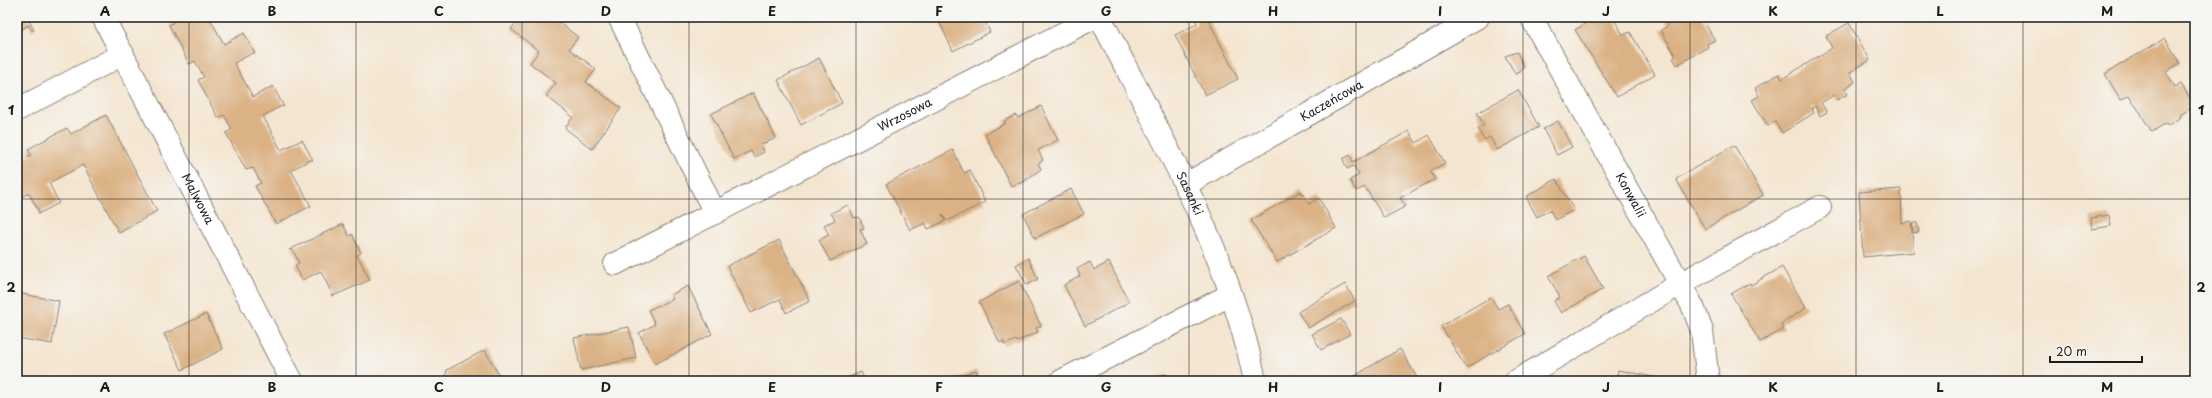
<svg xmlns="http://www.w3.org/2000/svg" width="2212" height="398" font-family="'Playpen Sans',sans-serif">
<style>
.building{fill:#dbb285}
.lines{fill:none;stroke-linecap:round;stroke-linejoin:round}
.minor-casing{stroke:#888076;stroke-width:24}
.minor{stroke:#fff;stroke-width:22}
.grid{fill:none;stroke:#1c1c1c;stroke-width:1;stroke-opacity:0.55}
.labels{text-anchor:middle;stroke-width:3;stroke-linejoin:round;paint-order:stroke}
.street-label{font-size:12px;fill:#1c1c1c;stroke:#f6f6f2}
.neatline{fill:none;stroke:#1c1c1c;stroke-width:1.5}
.grid-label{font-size:13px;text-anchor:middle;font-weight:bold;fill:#1c1c1c}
</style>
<rect width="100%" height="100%" fill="#f6f6f2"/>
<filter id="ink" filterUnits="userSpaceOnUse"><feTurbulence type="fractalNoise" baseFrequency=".025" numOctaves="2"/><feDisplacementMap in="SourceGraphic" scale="8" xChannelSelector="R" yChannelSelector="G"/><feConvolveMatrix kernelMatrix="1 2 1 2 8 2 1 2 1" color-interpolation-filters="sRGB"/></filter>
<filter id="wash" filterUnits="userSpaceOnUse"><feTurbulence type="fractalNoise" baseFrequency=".012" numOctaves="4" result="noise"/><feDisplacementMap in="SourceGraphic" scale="16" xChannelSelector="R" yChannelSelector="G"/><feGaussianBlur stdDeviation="0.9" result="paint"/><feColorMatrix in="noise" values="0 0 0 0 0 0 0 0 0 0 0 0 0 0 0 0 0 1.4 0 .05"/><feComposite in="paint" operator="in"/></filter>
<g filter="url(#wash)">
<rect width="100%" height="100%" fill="#f4e5d0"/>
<g id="blocks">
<!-- building -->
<g class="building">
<polygon points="17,17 27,17 34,30 32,31 29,25 18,31 19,34 17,35"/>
<polygon points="172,17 209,17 224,44 244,33 255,54 253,53 234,63 253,97 273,86 284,107 281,106 263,116 281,150 302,140 313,160 310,160 291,170 311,206 276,224 255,186 261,183 253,168 246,170 226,133 232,129 224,115 218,118 198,80 204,77 195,61 189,64 169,25 174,22"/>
<polygon points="520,17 552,17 578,37 569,49 596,69 586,82 621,108 592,149 565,128 573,117 546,96 556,83 530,63 539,51 511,29"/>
<polygon points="937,17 983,17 990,32 953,51"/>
<polygon points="1197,17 1207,17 1238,79 1205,95 1175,35 1197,24 1195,18"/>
<polygon points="1588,17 1613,17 1623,35 1630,32 1655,74 1617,97 1575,30 1585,24 1583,20"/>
<polygon points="1663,17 1701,17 1715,40 1707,44 1708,47 1677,65 1673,58 1676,57 1661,30 1668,26"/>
<polygon points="1849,23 1870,60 1850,72 1855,82 1844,89 1848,94 1837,100 1834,95 1821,103 1827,112 1820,116 1815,106 1812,108 1814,113 1782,133 1775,122 1768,126 1752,100 1759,96 1755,88 1779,74 1782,79 1832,48 1826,36"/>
<polygon points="2165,38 2180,63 2166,72 2175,87 2181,84 2195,106 2180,115 2181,117 2175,121 2168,125 2166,123 2152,132 2129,95 2121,100 2105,74"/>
<polygon points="1517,52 1524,67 1516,75 1505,56"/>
<polygon points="819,58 842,103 801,125 778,80"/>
<polygon points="1518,90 1539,127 1497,150 1490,137 1484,140 1478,129 1484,125 1477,113"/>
<polygon points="753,93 776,138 761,145 764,152 754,157 751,151 734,159 711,114"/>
<polygon points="1041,106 1058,140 1038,150 1043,160 1038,164 1041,169 1023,182 1011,186 985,134 1006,123 1004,121 1016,115 1018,118"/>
<polygon points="106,115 157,211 119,233 83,165 49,183 59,203 38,214 39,212 29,193 17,199 17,162 31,155 28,149 67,128 71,134"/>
<polygon points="1558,121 1572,147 1557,155 1543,129"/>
<polygon points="1409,131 1416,143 1429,135 1445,163 1430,171 1435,179 1400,198 1406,206 1384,218 1365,187 1356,191 1350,180 1359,175 1354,166 1347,169 1343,159 1350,155 1353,162"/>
<polygon points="1734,145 1763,195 1705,229 1676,179"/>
<polygon points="953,150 964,173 970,170 971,172 985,202 947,221 942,214 945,221 928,229 925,223 910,230 886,184"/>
<polygon points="1556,179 1574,210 1555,220 1550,210 1537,217 1526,197"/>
<polygon points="1071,189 1084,214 1035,238 1023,214"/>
<polygon points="1901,189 1902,223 1911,221 1914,252 1863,257 1859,192"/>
<polygon points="1301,191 1309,204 1319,198 1336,228 1277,262 1251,220"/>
<polygon points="848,205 854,218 859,217 864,228 860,229 867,244 830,261 819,240 829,235 824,225 835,220 831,213"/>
<polygon points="2109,215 2111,226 2092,229 2091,218"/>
<polygon points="1912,223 1917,223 1919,232 1913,233"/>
<polygon points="343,224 349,236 352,234 361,253 357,255 370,280 333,296 321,271 302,280 295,265 299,263 293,250 289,250"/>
<polygon points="779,240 810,301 786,313 780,299 751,313 727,266"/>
<polygon points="1584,256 1603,289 1561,313 1554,301 1560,297 1548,276"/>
<polygon points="1028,258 1038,279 1027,285 1016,265"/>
<polygon points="1090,262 1094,270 1109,262 1129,302 1085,326 1064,285 1080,276 1077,269"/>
<polygon points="1782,267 1806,308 1781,324 1784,329 1760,342 1731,294 1750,283 1751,285"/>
<polygon points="1019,281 1041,326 1036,328 1038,332 1018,341 1017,342 1016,340 1004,345 1004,341 1000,343 979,302"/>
<polygon points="1345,284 1355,301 1308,328 1298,312"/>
<polygon points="688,286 712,334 655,364 639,333 655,324 648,310 673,299 671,295"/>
<polygon points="17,293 59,301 52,344 17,338"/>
<polygon points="1491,297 1498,309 1508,304 1525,334 1466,368 1441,326"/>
<polygon points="206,314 223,349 182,370 164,334"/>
<polygon points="1341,319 1350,334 1321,350 1312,334"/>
<polygon points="629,327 636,358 581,370 574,338"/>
<polygon points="1400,349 1419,381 1347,381 1371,366"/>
<polygon points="485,350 502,381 449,381 450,378 445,378 447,370"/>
<polygon points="976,370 980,381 949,381"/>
<polygon points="1618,370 1669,380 1669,381 1616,381"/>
<polygon points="861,372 865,381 840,381"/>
<polygon points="1166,374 1170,381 1152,381"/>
</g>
</g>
</g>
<g filter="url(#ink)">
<use href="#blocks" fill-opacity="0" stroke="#888076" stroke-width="1"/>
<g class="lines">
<!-- minor casing -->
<g class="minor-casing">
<g id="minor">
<path id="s1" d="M103,17L292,381"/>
<polyline points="619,17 715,213"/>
<path id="s2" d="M1100,17C1159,134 1229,251 1255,381"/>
<path id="s3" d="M1531,17L1693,307L1702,331L1708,381"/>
<polyline points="17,110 123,54"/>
<path id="s4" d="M1185,185L1478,17"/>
<path id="s5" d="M615,264L1095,17"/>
<polyline points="1061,381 1230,295"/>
<polyline points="1516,381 1680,284 1820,207"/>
</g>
</g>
<!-- minor -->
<use href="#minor" class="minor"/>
</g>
</g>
<!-- grid -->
<path class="grid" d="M189,17V381M356,17V381M522,17V381M689,17V381M856,17V381M1023,17V381M1189,17V381M1356,17V381M1523,17V381M1690,17V381M1856,17V381M2023,17V381M17,199H2195"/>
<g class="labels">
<!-- street labels -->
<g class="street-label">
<text dy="4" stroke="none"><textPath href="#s4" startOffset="169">Kaczeńcowa</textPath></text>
<text dy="4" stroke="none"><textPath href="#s5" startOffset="326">Wrzosowa</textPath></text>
<text dy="4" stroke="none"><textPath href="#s2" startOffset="198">Sasanki</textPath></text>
<text dy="4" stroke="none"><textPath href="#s3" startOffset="204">Konwalii</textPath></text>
<text dy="4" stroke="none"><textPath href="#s1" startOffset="205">Malwowa</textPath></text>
</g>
</g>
<!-- margin -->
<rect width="2212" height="398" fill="none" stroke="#f6f6f2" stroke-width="44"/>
<!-- scale -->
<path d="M2050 356v6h92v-6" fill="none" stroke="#1c1c1c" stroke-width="2"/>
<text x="2056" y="356" font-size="12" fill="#1c1c1c" stroke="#f6f6f2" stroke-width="3" paint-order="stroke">20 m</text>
<rect x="22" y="22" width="2168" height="354" class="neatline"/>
<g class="grid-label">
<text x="105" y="16">A</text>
<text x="272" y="16">B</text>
<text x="439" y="16">C</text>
<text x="606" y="16">D</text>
<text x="772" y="16">E</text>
<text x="939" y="16">F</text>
<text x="1106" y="16">G</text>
<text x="1273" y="16">H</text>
<text x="1440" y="16">I</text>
<text x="1606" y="16">J</text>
<text x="1773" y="16">K</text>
<text x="1940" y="16">L</text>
<text x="2107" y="16">M</text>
<text x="11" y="115">1</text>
<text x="2201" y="115">1</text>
<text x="11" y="292">2</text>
<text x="2201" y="292">2</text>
<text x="105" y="392">A</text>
<text x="272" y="392">B</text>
<text x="439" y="392">C</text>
<text x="606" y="392">D</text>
<text x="772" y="392">E</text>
<text x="939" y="392">F</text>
<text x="1106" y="392">G</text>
<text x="1273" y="392">H</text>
<text x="1440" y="392">I</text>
<text x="1606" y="392">J</text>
<text x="1773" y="392">K</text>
<text x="1940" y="392">L</text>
<text x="2107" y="392">M</text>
</g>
</svg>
